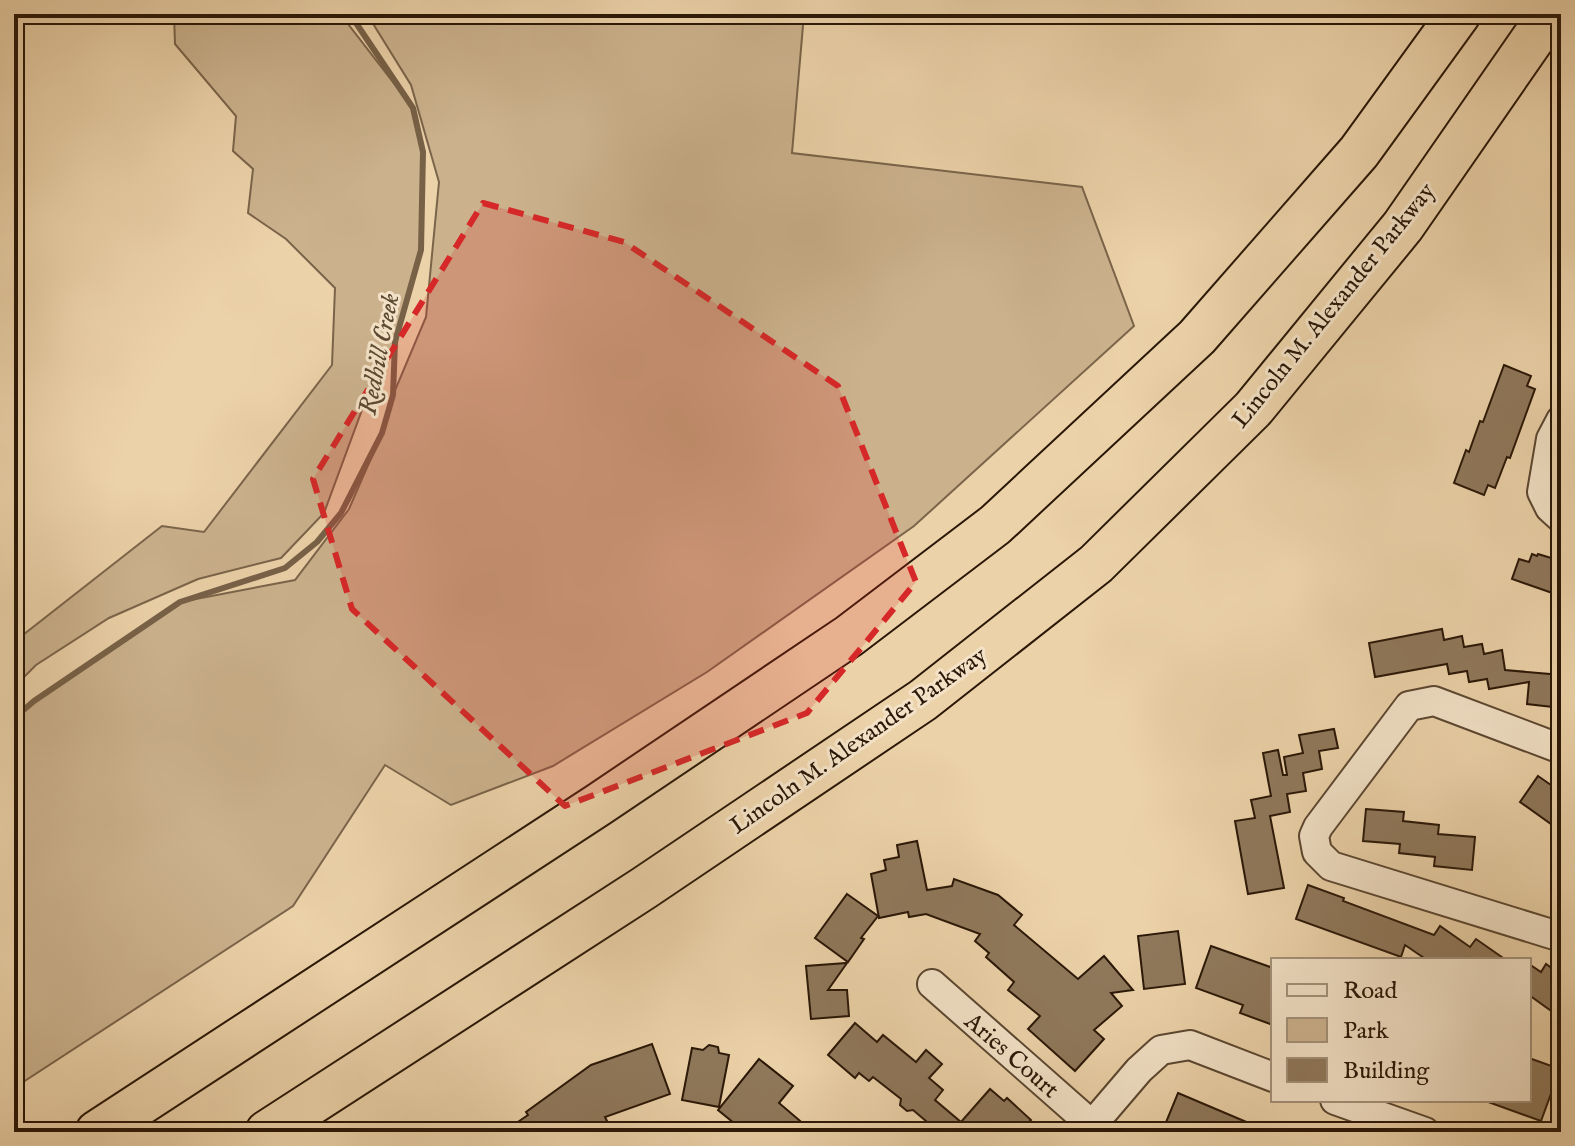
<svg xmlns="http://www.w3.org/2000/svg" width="1575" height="1146" font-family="'IM FELL English',serif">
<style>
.green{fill:#cbb28d;stroke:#7a644a;stroke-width:2}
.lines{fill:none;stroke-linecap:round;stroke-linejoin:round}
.stream{stroke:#776147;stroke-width:6}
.building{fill:#8f785b;stroke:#2a1707;stroke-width:2}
.minor-casing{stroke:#5a4630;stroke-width:32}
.highway-casing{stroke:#2a1707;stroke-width:46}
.minor{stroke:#f3e2c7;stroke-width:28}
.highway{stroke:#ecd2a9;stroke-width:42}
.marked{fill:#d62828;fill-opacity:0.2;stroke:#d62828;stroke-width:6;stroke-dasharray:16 10;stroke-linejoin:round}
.labels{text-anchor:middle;stroke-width:6;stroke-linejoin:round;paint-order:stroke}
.street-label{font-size:24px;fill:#2a1707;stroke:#f3e2c7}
.water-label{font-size:26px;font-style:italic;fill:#5d4832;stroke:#f3e2c7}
</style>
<rect width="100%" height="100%" fill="#ecd2a9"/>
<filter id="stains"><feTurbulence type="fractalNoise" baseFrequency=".0025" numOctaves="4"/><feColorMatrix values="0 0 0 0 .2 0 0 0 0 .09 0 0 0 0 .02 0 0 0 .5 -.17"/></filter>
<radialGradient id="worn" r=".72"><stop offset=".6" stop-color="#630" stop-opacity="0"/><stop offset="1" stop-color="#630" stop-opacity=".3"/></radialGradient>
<!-- green -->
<g class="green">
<polygon points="174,14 341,15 413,108 423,152 421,250 395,342 362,410 324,513 281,558 198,579 109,618 36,665 14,687 14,642 162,526 204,532 332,365 335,288 286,239 248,213 253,169 233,151 236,116 175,44"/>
<polygon points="367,14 804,14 792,153 1082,187 1134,326 914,526 707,672 553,766 451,805 385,765 293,906 14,1088 14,718 34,701 180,602 295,580 349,509 382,433 393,395 426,317 439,182 411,85"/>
</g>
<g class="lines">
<!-- stream -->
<polyline class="stream" points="14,718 34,701 180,602 285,568 317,542 341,513 382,433 393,395 395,342 421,250 423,152 413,108 350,14"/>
</g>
<!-- building -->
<g class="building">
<polygon points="1504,365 1531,376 1527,386 1535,389 1510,458 1507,457 1495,488 1488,485 1484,495 1454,483 1466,450 1469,452 1480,421 1483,422"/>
<polygon points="1532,554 1537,556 1538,554 1561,561 1561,596 1512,579 1519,559 1529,562"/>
<polygon points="1442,629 1444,640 1462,636 1464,647 1482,644 1484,654 1502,650 1505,670 1561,675 1561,708 1527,704 1529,682 1489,689 1487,679 1469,682 1467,671 1449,674 1447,664 1375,677 1369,643"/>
<polygon points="1334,729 1338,748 1319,751 1322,769 1303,773 1306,791 1287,794 1290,812 1270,816 1284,888 1248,894 1235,821 1255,818 1251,800 1271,796 1263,753 1278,750 1283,775 1287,775 1284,757 1303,753 1299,735"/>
<polygon points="1538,776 1561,792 1561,810 1551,824 1520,802"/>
<polygon points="1366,809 1404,812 1403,821 1439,825 1438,834 1475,837 1472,870 1434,866 1435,857 1399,853 1400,844 1363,841"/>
<polygon points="917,841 927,890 952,886 954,879 998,895 1022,915 1014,925 1078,979 1104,956 1133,990 1111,993 1122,1006 1094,1030 1104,1039 1075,1071 1028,1029 1040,1016 1008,990 1014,982 986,957 989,953 975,941 980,934 926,914 909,917 908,912 879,918 871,874 886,870 884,860 899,857 897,845"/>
<polygon points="1308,885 1344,898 1343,901 1434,935 1440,926 1470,947 1476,939 1506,960 1427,960 1405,945 1401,957 1296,919"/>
<polygon points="847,894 878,916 861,938 864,939 848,962 815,938"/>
<polygon points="1178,931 1185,984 1144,989 1138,936"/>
<polygon points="1211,946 1273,968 1273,1025 1240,1013 1243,1005 1196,988"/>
<polygon points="847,963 828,990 847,990 849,1016 811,1019 806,966"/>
<polygon points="1529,964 1541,972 1546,964 1561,975 1561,1018 1529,995"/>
<polygon points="855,1023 877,1042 883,1035 916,1062 926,1050 942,1064 929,1078 943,1090 935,1100 961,1122 990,1089 1004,1101 1007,1098 1031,1120 1020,1132 939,1132 913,1110 907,1111 900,1105 901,1099 873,1077 869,1081 859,1073 855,1078 828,1055"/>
<polygon points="652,1044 670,1094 605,1117 607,1121 590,1132 503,1132 528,1115 526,1112 591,1065"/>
<polygon points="709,1045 718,1047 719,1053 729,1055 719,1107 682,1100 692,1048 703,1050"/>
<polygon points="1529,1058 1560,1069 1541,1121 1488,1102 1489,1100 1529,1100"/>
<polygon points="759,1059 793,1086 779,1103 813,1132 745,1132 718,1110"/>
<polygon points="1178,1093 1270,1132 1162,1132"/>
</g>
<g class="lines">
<!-- minor casing -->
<g class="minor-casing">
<g id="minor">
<polyline points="1561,420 1551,439 1542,492 1550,508 1561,518"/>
<polyline points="1561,749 1434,701 1409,706 1318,827 1314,836 1317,852 1331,866 1561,937"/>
<polyline points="932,984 1092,1125"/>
<polyline points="1335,1100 1425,1132"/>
<polyline points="1086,1132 1139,1070 1161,1050 1190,1045 1273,1077"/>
</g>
</g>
<!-- highway casing -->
<g class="highway-casing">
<g id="highway">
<polyline points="97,1132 598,805 849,636 995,525 1197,337 1359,152 1459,14"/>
<polyline points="267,1132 644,888 923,700 1096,564 1253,409 1403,226 1550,14"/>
</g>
</g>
<!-- minor -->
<use href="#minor" class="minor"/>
<!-- highway -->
<use href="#highway" class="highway"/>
</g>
<!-- marked area -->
<path class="marked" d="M483,203L624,242L838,386L916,582L807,713L565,806L352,609L313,479Z"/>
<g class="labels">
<!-- street labels -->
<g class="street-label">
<text transform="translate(1333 305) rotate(-51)" y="8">Lincoln M. Alexander Parkway</text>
<text transform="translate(858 740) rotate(-35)" y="8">Lincoln M. Alexander Parkway</text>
<text transform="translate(1012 1055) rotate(41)" y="8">Aries Court</text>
</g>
<!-- water labels -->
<g class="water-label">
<text transform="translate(378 354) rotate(-79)" y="9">Redhill Creek</text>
</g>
</g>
<!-- margin -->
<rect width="1575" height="1146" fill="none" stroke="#ecd2a9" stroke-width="48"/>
<rect x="16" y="16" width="1543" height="1114" fill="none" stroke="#2a1707" stroke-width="4"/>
<rect x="24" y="24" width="1527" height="1098" fill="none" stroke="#2a1707" stroke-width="2"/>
<!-- legend -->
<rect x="1271" y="958" width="260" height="144" fill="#f3e2c7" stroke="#a3917a" stroke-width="2"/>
<rect x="1287" y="984" width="40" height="12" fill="#f3e2c7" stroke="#a3917a" stroke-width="2"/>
<text x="1343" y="998" font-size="24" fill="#2a1707">Road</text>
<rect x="1287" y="1018" width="40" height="24" fill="#cbb28d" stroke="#a3917a" stroke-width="2"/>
<text x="1343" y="1038" font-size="24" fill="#2a1707">Park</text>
<rect x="1287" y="1058" width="40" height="24" fill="#8f785b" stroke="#a3917a" stroke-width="2"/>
<text x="1343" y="1078" font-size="24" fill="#2a1707">Building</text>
<rect width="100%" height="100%" filter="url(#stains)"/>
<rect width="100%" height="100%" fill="url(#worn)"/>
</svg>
